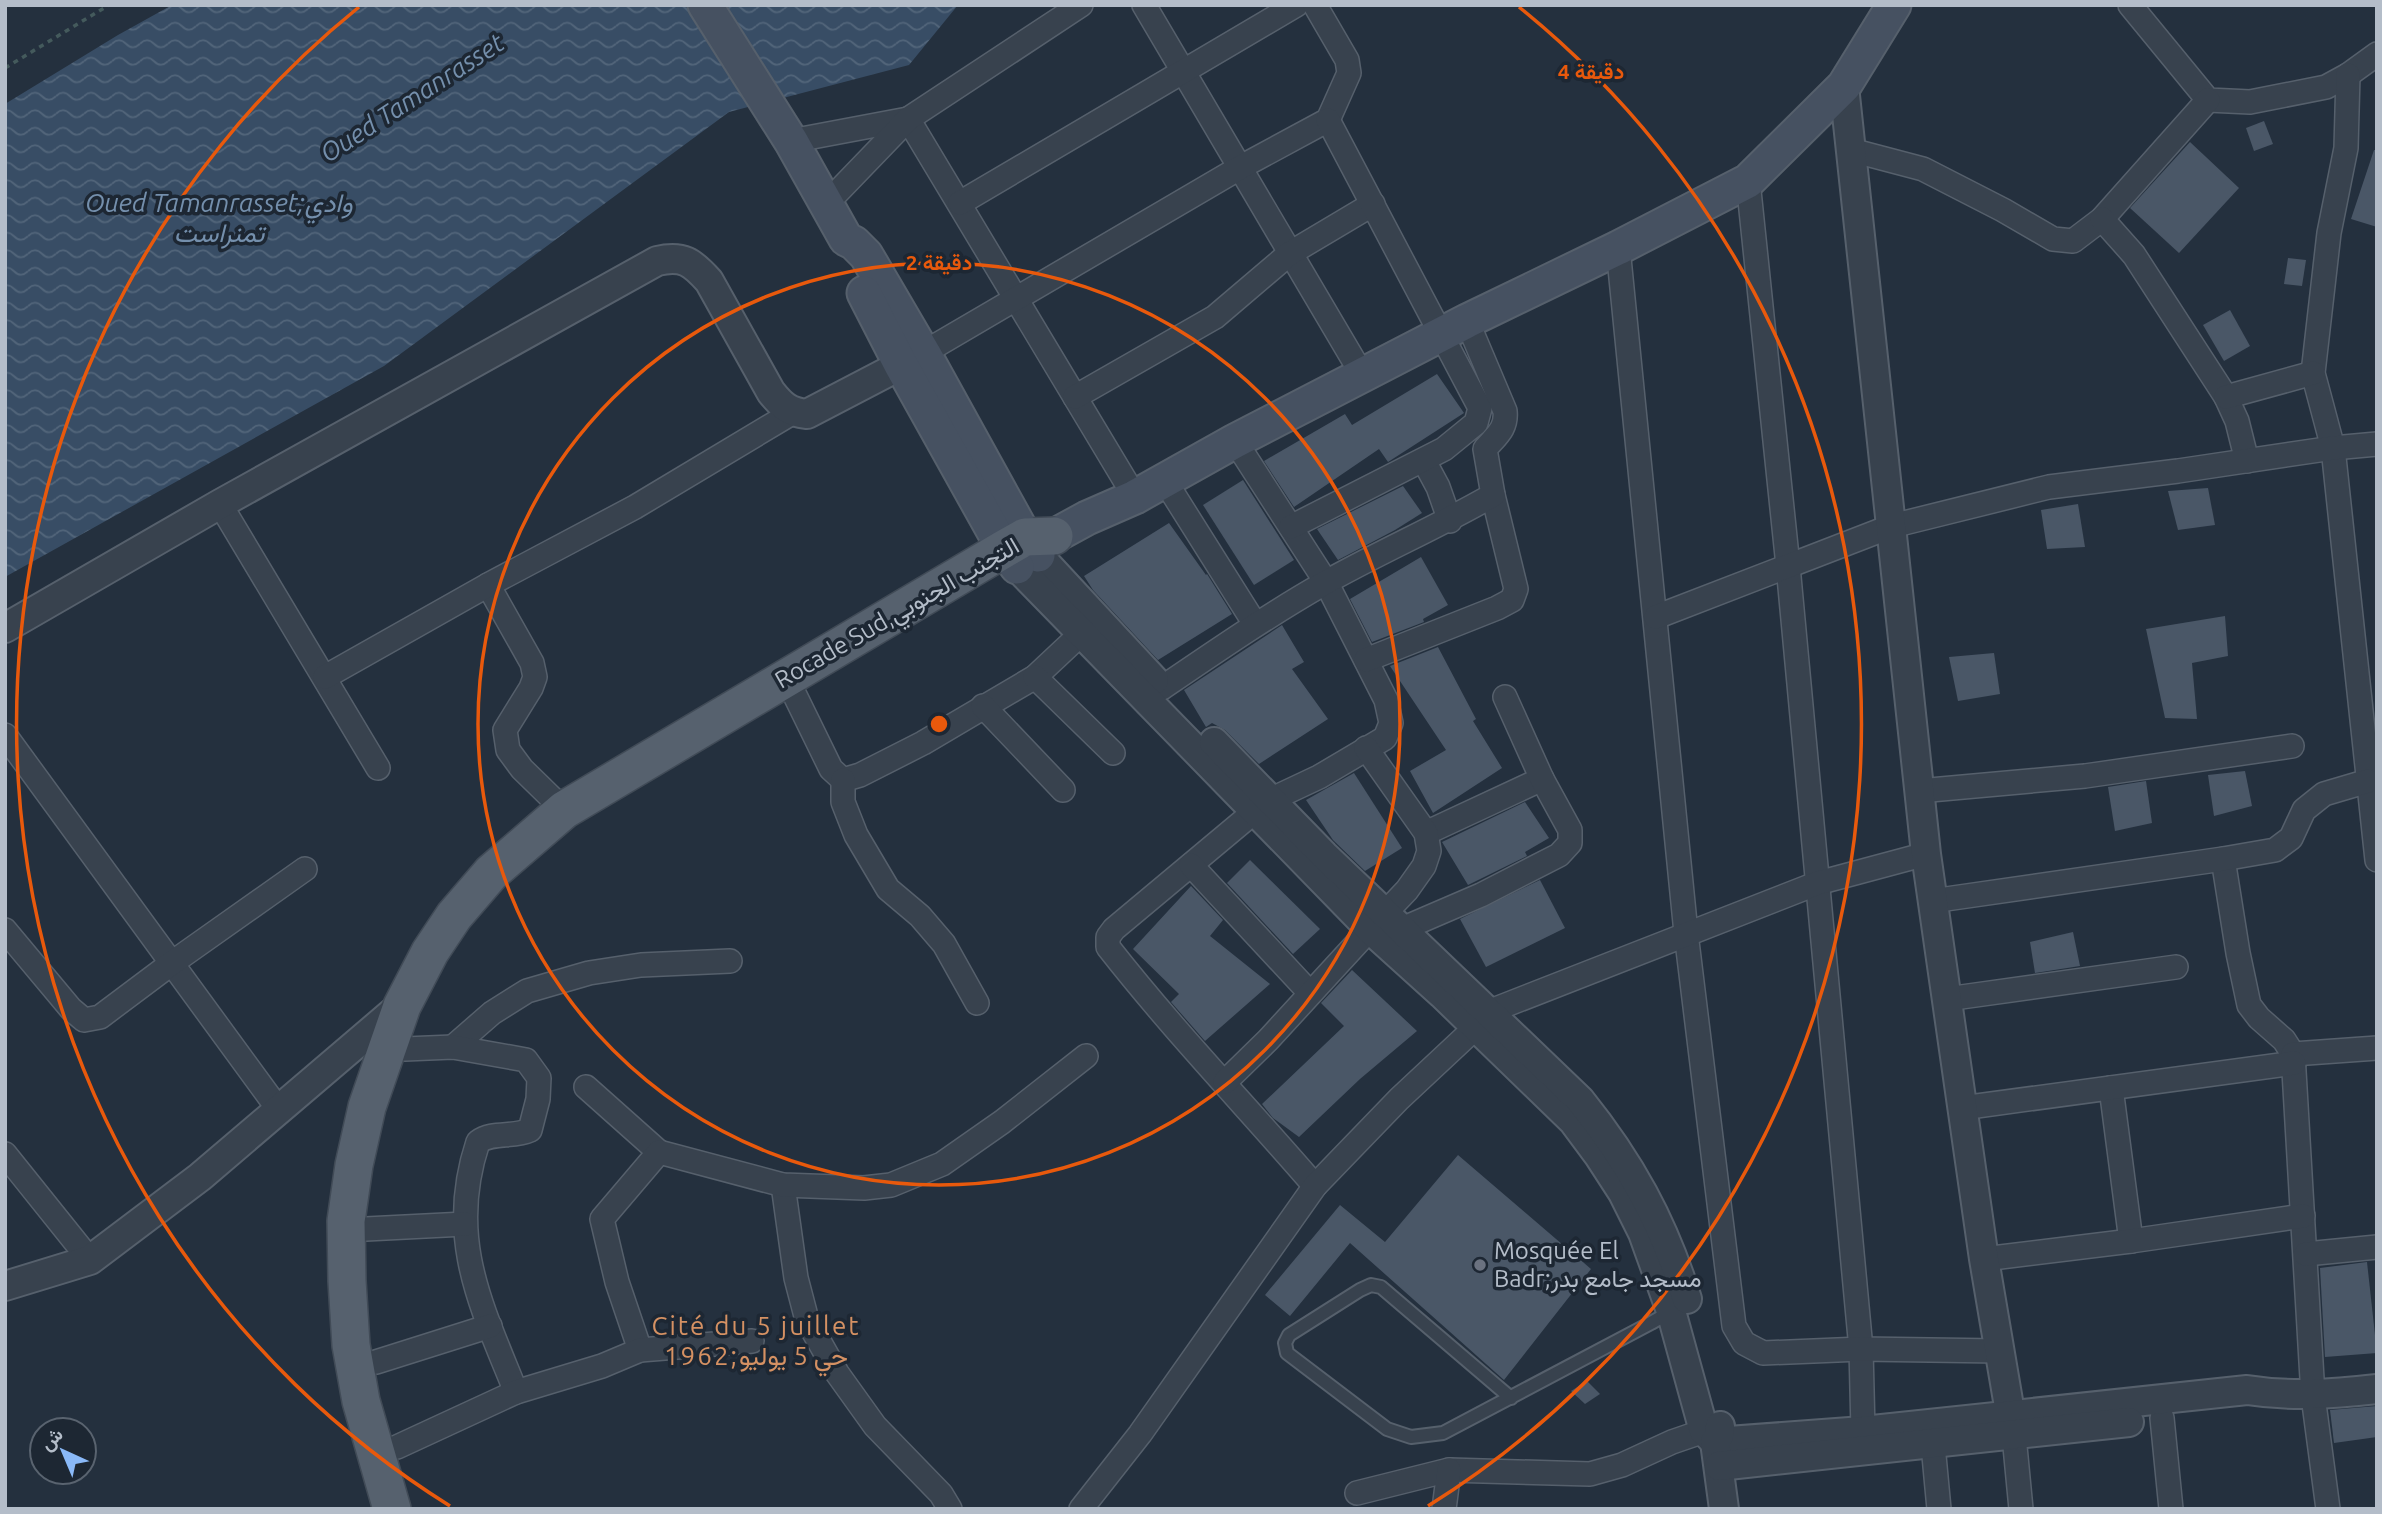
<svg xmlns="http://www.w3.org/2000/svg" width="2382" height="1514" font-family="Ubuntu,Vazirmatn,sans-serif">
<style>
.water{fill:url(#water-waves)}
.building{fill:#4a5767}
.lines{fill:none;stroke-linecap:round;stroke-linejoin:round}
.service-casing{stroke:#56606c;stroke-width:16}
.minor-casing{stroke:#56606c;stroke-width:26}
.tertiary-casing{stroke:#56606c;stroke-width:32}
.secondary-casing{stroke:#56606c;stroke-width:37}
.primary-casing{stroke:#414b57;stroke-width:40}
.path{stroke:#445a5c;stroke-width:3.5;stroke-dasharray:5 5;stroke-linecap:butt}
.service{stroke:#38424e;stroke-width:12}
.minor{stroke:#38424e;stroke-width:23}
.tertiary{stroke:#38424e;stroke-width:28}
.secondary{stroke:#465161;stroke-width:33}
.primary{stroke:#56616e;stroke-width:37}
.ring{fill:none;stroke:#e8590c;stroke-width:3.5}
.worship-dot{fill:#6b7280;stroke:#1d2733;stroke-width:2.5}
.labels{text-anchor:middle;stroke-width:7;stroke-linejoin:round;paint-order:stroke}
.street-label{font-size:24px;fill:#b4bdc9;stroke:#1d2733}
.poi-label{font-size:24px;fill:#b4bdc9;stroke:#1d2733;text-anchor:start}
.water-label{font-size:26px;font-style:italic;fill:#748fac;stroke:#1d2733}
.neighbourhood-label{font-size:26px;letter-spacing:2px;fill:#d59163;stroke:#1d2733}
.centre{fill:#e8590c;stroke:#1d2733;stroke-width:3.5}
.ring-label{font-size:21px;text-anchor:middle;font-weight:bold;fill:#e8590c;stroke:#1d2733;stroke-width:7;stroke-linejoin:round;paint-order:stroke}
</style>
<defs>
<pattern id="water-waves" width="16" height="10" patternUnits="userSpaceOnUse" patternTransform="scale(1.75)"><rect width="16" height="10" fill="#384d65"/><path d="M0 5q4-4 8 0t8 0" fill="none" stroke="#52657a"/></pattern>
</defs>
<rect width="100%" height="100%" fill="#24303e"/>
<!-- water -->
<polygon class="water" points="172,5 958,5 909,65 729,112 384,366 5,577 5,104 118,35"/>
<!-- building -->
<g class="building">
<polygon points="2264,121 2273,144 2254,151 2246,128"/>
<polygon points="2190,142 2239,188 2179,253 2130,208"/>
<polygon points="2374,150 2377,150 2377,227 2351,219"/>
<polygon points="2288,258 2306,260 2302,286 2284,284"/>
<polygon points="2230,310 2250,346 2224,361 2203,325"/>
<polygon points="1437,374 1464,413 1388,462 1379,449 1294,507 1264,461 1345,414 1352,425"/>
<polygon points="1243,480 1294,560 1254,585 1203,505"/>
<polygon points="1403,486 1422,513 1395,530 1338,560 1317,529"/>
<polygon points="2208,488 2215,525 2178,530 2168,491"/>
<polygon points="2078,504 2085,547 2047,549 2041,510"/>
<polygon points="1169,523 1206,575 1207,574 1232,614 1158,660 1093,590 1084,576"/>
<polygon points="1421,557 1448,605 1423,619 1424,622 1372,642 1350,599"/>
<polygon points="2225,616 2228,656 2192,663 2197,719 2165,718 2146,629"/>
<polygon points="1282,625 1304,662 1292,669 1328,719 1259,764 1225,730 1212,723 1206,727 1184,690"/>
<polygon points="1438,647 1476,719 1473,721 1502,768 1433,813 1410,771 1446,750 1390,666"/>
<polygon points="1994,653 2000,694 1958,701 1949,657"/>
<polygon points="2245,771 2252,806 2214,816 2208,775"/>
<polygon points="1354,773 1402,848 1365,871 1333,840 1306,800"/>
<polygon points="2146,781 2152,823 2115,831 2108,787"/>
<polygon points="1525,802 1549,838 1525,852 1527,856 1468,885 1442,842"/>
<polygon points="1250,860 1320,929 1293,954 1227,883"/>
<polygon points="1540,880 1565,928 1486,967 1460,919"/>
<polygon points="1191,886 1223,920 1210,936 1270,984 1205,1041 1171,1002 1179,994 1133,949"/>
<polygon points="2073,932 2080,966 2035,973 2030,942"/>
<polygon points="1352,970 1417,1031 1360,1079 1299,1137 1273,1118 1262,1104 1344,1026 1321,1003"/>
<polygon points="1458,1155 1591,1269 1504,1380 1350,1243 1290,1316 1265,1295 1340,1205 1385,1242"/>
<polygon points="2367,1262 2377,1353 2325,1357 2320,1268"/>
<polygon points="1587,1381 1600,1394 1585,1404 1571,1391"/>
<polygon points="2377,1406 2377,1437 2334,1443 2330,1410"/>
</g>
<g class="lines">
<!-- service casing -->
<g class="service-casing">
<polyline id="service" points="1511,1398 1381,1287 1371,1285 1360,1290 1289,1335 1285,1343 1287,1353 1387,1429 1411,1437 1443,1433 1651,1323 1672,1311"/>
</g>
<!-- minor casing -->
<g class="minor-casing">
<g id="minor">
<polyline points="1144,5 1363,376"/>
<polyline points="2130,5 2208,100 2250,102 2326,87 2348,75 2377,54"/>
<polyline points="2348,75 2346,148 2329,233 2313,373 2333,448 2377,860"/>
<polyline points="908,119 1135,497"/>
<polyline points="791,141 908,119"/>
<polyline points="1851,150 1923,169 2003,210 2053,239 2073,241 2102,219 2208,100"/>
<polyline points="1748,181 1788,566 1861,1349 1863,1431"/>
<polyline points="827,203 908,119 1081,5"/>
<polyline points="960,203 1296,5"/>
<polyline points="2102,219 2134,255 2226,397 2237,421 2247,461"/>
<polyline points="1618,248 1686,933 1734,1326 1744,1343 1763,1353 1861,1349 1999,1351"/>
<polyline points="913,359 1241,167 1328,120 1349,73 1347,60 1315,5"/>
<polyline points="1075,397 1215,317 1289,254 1373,204"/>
<polyline points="2226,397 2313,373"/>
<path d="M1235,441L1326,582L1386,700L1391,723L1385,738L1319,777L1270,800L1254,812L1114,929L1108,937V947C1173,1030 1246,1106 1315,1186"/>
<polyline points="1424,461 1438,487 1450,521"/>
<polyline points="1165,481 1255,624"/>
<polyline points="220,504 378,768"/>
<polyline points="1291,527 1444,449 1476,423 1480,408 1328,120"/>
<polyline points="488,585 532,663 535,677 531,688 505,730 508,750 522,769 564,810"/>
<polyline points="1656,617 1892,526 2049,487 2178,471 2333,448 2377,444"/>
<polyline points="1366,660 1497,608 1512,600 1516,589 1493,495"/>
<polyline points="325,677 488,585 635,507 792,413"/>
<polyline points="786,677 831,769 843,780 860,775 923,743 1035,677 1083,632"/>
<polyline points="1035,677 1113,753"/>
<path d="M1162,688C1215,652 1267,616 1323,584C1379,552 1438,527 1493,495L1485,449C1496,436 1507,429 1505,411L1467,321"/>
<polyline points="983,706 1063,790"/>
<polyline points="5,735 279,1110"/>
<polyline points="843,780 843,802 856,835 888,889 920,916 944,944 977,1003"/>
<polyline points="1919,791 2085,776 2292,746"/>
<polyline points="1426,833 1542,779"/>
<polyline points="2223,859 2238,953 2249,1005 2259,1018 2284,1040 2293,1054 2313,1396 2328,1509"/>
<polyline points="1191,865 1310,993"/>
<polyline points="1932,901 2223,859 2275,850 2291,838 2304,810 2324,794 2368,781"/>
<polyline points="1402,929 1481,895 1559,855 1570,843 1570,830 1542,779 1505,697"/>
<polyline points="5,930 71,1009 84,1020 100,1017 172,963 305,869"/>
<polyline points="1947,999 2176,967"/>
<polyline points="1488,1012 1818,883 1926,854"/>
<polyline points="453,1047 492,1013 527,991 589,973 641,965 730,961"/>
<path d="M405,1049L453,1047L526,1060L539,1078L538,1099L530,1130C513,1138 493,1131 478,1142C446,1238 481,1305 516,1392"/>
<polyline points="2293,1054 2377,1048"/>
<polyline points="1225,1082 1268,1040 1370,929 1407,890 1424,866 1429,851 1426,833 1366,748"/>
<polyline points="586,1087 659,1152"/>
<polyline points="2111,1088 2131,1241"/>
<polyline points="1962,1108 2294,1063"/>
<polyline points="5,1154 90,1260"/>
<polyline points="783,1185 796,1278 807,1320 837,1373 875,1426 941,1494 950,1509"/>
<polyline points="366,1229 465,1224"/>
<polyline points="2306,1254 2377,1247"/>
<polyline points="1984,1259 2131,1241 2303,1216"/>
<polyline points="640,1350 617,1282 602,1219 659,1152 783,1185 864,1188 891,1185 942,1164 1002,1122 1086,1056"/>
<polyline points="376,1362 490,1326"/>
<polyline points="2162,1418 2171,1509"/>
<polyline points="2014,1436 2021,1509"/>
<polyline points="1933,1445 1939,1509"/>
<polyline points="397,1447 516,1392 602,1366 640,1350 752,1341"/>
<polyline points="1357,1493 1449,1470 1590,1474 1622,1465 1672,1442 1704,1431"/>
<polyline points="1081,1509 1140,1434 1315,1186 1399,1099 1475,1028"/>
<polyline points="1444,1509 1449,1470"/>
</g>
</g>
<!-- tertiary casing -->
<g class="tertiary-casing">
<g id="tertiary">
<polyline points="1844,86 1926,854 1984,1259 2014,1436"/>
<polyline points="1038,555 1154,680"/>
<path d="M1017,567L1370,929L1442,994L1573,1121L1599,1156L1623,1193L1643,1233L1671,1311L1704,1431L1715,1442L1863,1431L2247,1390C2292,1397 2331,1394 2377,1389"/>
<path d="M5,628L220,504L657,261C683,255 692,262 709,281L771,392C782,406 789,412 807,414L901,365"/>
<path d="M1214,742L1324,855L1580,1100C1630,1162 1663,1222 1687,1299"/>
<polyline points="5,1286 90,1260 200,1177 404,1003"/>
<polyline points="1720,1426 1719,1436 1715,1442 1724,1509"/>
<polyline points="1719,1466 2129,1422"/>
</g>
</g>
<!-- secondary casing -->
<g class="secondary-casing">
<g id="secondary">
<polyline points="705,5 791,141 846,239 854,243 866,255 924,354 1025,537 1038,555"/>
<polyline points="864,293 901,365 1002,546 1017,567"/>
<polyline points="1054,536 1087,518 1135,497 1235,441 1467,321 1618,248 1748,181 1844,86 1894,5"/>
</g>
</g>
<!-- primary casing -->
<g class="primary-casing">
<polyline id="primary" points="392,1509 361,1401 351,1345 347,1281 346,1221 354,1165 367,1107 402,1006 430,952 454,916 491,873 564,810 1004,549 1025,537 1054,536"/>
</g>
<!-- path -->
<polyline class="path" points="5,68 109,5"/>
<!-- service -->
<use href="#service" class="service"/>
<!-- minor -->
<use href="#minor" class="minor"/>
<!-- tertiary -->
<use href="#tertiary" class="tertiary"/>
<!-- secondary -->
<use href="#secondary" class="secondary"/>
<!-- primary -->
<use href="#primary" class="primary"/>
</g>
<!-- distance rings -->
<g class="ring">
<circle cx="939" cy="724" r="461"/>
<path d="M450 1506A922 922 0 0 1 359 7M1519 7A922 922 0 0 1 1428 1506"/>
</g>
<!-- markers -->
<circle class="worship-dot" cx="1480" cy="1265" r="7"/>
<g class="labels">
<!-- street labels -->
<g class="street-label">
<text transform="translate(897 613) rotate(-30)" y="8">Rocade Sud,التجنب الجنوبي</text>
</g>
<!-- poi labels -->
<g class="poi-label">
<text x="1494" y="1259">Mosquée El<tspan x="1494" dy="28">Badr;مسجد جامع بدر</tspan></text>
</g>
<!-- water labels -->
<g class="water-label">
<text transform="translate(412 98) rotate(-33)" y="9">Oued Tamanrasset</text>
<text x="219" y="212">Oued Tamanrasset;وادي<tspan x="219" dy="30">تمنراست</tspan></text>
</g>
<!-- neighbourhood labels -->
<g class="neighbourhood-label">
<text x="756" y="1335">Cité du 5 juillet<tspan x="756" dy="30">1962;حي 5 يوليو</tspan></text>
</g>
</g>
<circle cx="939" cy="724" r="10" class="centre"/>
<g class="ring-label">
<text x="1591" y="79">4 دقيقة</text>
<text x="939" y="270">2 دقيقة</text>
</g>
<!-- border -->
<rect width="2382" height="1514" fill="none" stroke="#b4bdc9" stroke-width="14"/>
<!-- north arrow -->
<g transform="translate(63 1451) rotate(316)"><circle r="33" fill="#1d2733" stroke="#59636f" stroke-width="2"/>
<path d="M0-5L12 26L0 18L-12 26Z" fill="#8ab9f8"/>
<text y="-10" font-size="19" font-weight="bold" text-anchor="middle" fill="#b4bdc9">ش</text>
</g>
</svg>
